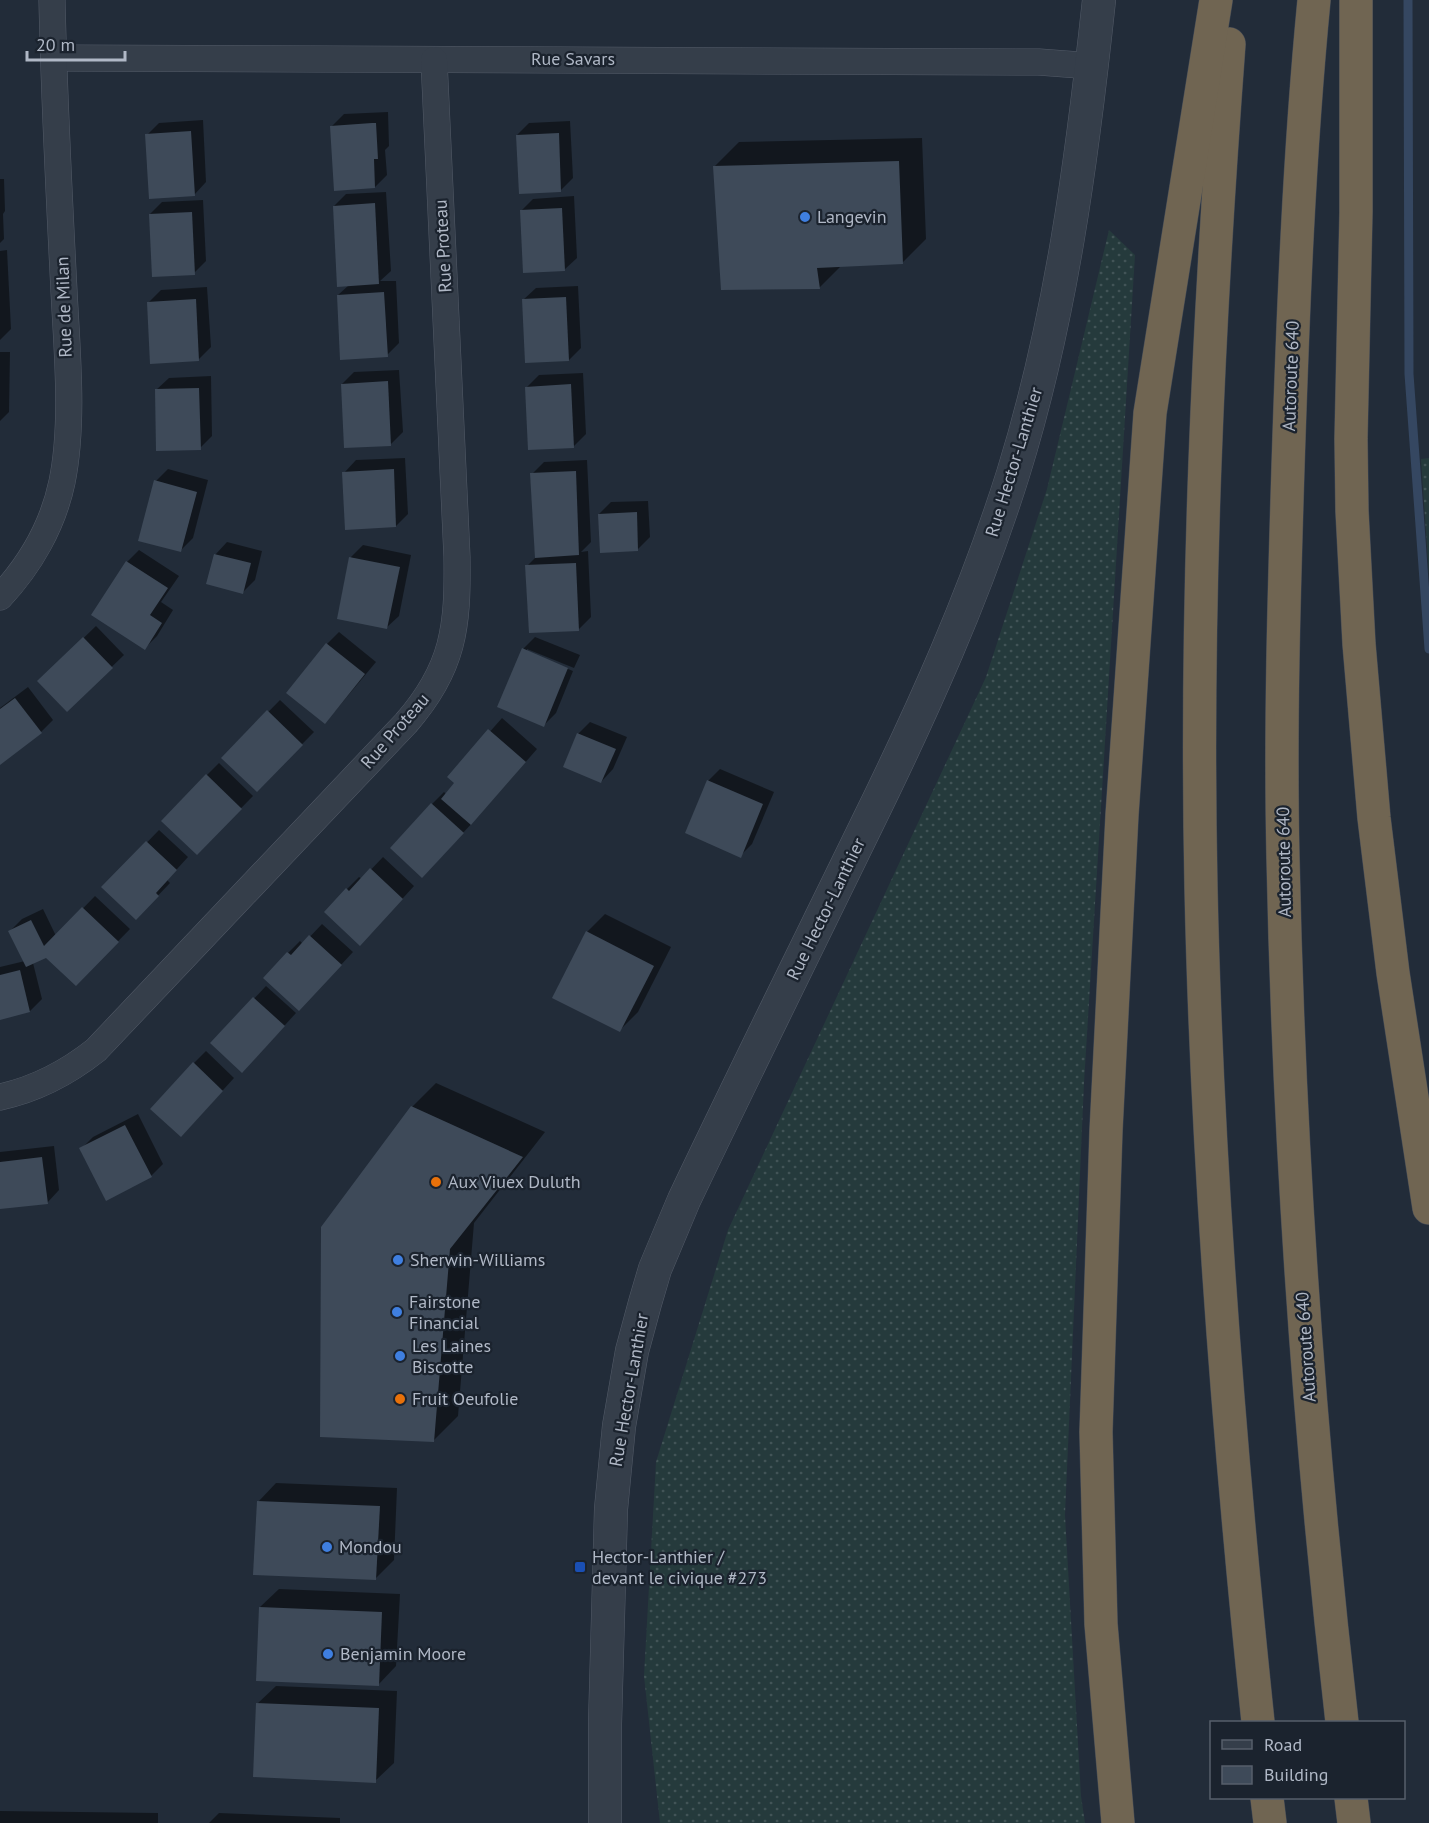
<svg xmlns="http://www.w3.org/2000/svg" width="1429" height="1823" font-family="'PT Sans',sans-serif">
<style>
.grass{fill:url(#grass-dots)}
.shadow{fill:#0007}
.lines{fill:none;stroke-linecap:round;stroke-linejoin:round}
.stream{stroke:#354761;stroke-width:9}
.building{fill:#3e4a59}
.minor-casing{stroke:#535b68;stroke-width:27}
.tertiary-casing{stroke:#535b68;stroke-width:34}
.motorway-casing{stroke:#404855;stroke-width:34}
.minor{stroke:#353e4a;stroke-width:26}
.tertiary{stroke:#353e4a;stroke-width:33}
.motorway{stroke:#706552;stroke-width:33}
.shop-dot{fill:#3f7fe0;stroke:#1b232e;stroke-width:2}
.food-dot{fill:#e8710a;stroke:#1b232e;stroke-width:2}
.transit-dot{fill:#1a4fb4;stroke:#1b232e;stroke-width:2}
.labels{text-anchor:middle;stroke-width:4.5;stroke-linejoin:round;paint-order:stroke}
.street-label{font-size:18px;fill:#b0b8c6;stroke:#1b232e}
.poi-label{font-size:18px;fill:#b0b8c6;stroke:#1b232e;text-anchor:start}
</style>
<defs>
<pattern id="grass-dots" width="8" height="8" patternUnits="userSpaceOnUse" patternTransform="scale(1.5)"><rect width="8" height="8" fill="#253a3c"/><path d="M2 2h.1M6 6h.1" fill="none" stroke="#425457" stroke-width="1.8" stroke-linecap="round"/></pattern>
</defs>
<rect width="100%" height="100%" fill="#222c39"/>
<!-- grass -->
<g class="grass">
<polygon points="1109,230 1135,255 1084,1083 1065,1515 1081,1796 1085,1823 660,1823 644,1676 656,1462 728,1230 986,677 1047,489"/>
<polygon points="1429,458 1429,576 1421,459"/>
</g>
<!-- shadow -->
<g class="shadow">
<polygon points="388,112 389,146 385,150 387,175 375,187 332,126 344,114"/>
<polygon points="203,120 206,182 194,195 147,135 159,123"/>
<polygon points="570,121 573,178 561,190 517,135 529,123"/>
<polygon points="922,138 926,239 902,263 842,265 820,287 722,289 715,166 739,142"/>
<polygon points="0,179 4,179 5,211 3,214 4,239 0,243"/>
<polygon points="386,192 391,271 380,281 396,281 399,343 387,355 338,295 349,285 334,206 346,194"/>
<polygon points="574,196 577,258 564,270 521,211 533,199"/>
<polygon points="203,200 206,261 194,273 150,214 162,202"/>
<polygon points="7,250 11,329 0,340 0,251"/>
<polygon points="578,286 581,348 569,360 523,300 536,288"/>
<polygon points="207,287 211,347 199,359 149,302 161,290"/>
<polygon points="0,352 10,352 9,412 0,421"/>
<polygon points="399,370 403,432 391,444 342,384 354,372"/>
<polygon points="583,373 586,434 574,446 527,387 539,375"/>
<polygon points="211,376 212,436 200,448 156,390 169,378"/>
<polygon points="405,458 408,514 396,526 344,473 356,460"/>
<polygon points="587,460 591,542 581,552 588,551 591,617 579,629 527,566 536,557 532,474 544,462"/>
<polygon points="168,469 208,480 193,538 181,550 156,481"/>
<polygon points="648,501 650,537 638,549 599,514 611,502"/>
<polygon points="227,542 262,551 255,580 243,592 215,555"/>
<polygon points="363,545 411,555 399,616 386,628 351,557"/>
<polygon points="139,550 179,576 161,602 173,610 157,636 145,648 127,562"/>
<polygon points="96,626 124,655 67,710 39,681"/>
<polygon points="339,632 376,662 336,710 324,722 327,644"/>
<polygon points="535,637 580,655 574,668 527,649 527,652 573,671 556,713 544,725 523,649"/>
<polygon points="28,687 53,720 41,732 0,763 0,708"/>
<polygon points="280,700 314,732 257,790 223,758"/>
<polygon points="502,718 537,749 475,820 434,864 432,804 444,792 447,795 456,783 450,777"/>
<polygon points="590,722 627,737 613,769 601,782 578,734"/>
<polygon points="219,763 253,796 209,841 207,775"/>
<polygon points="720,769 774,792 752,844 740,856 708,781"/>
<polygon points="159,830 188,857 167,880 170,883 148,906 104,887"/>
<polygon points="383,857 414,886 372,932 347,889 359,877 362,879"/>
<polygon points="95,896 130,929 88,972 46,956 33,963 42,999 30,1011 0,1018 0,967 25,961 10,931 22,919 43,909 56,936"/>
<polygon points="605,914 671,947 638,1012 620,1030 587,932"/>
<polygon points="322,924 353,952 311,997 288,953 300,941 303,944"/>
<polygon points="266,986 296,1013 254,1059 212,1043"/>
<polygon points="206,1051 234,1078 193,1123 194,1063"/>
<polygon points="436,1083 545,1132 474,1223 458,1416 434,1440 412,1107"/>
<polygon points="138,1114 163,1164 151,1176 81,1149 93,1137"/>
<polygon points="54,1146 59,1190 47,1203 0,1208 0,1152"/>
<polygon points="276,1483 397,1488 394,1560 376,1578 258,1502"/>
<polygon points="279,1589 400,1594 396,1666 378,1685 260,1607"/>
<polygon points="276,1686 397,1691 394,1763 375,1781 257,1704"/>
<polygon points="0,1811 158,1813 158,1823 0,1823"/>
<polygon points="219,1813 340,1818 340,1823 209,1823"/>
</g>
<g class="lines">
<!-- stream -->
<polyline class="stream" points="1408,0 1409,374 1429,649"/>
</g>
<!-- building -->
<g class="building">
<polygon points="372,123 376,123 378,159 374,159 375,188 334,191 330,126"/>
<polygon points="191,131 195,196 149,199 145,134"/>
<polygon points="559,133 561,192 519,194 516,135"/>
<polygon points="899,161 903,264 817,268 820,289 721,290 713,166"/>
<polygon points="375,203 379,284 337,287 333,206"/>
<polygon points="562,208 565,271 523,273 520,210"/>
<polygon points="192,212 195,275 152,277 149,214"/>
<polygon points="384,292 388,357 340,360 337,295"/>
<polygon points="566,297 569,361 525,363 522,299"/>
<polygon points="196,299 199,361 150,364 147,302"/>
<polygon points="388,381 391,446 344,448 341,384"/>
<polygon points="571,384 574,448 528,450 525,387"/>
<polygon points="199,388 201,450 156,451 155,389"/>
<polygon points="394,469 396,527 345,530 342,472"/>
<polygon points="576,471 579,555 535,558 530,473"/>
<polygon points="154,480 197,492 181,552 138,541"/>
<polygon points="637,512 638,551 600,553 598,514"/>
<polygon points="214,554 251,563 243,594 206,584"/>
<polygon points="349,557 400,567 387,629 337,619"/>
<polygon points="126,561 168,588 150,615 162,623 145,650 91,615"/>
<polygon points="576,563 579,631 529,633 525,565"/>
<polygon points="83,637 113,668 67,712 37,681"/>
<polygon points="326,643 365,674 325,724 286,693"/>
<polygon points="522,648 568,668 544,727 497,707"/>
<polygon points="15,698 42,733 0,765 0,709"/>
<polygon points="267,710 303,745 257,792 221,758"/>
<polygon points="488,729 526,762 471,825 441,799 454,783 447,777"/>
<polygon points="577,733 616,749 601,783 563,767"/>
<polygon points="206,774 242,809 197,855 161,821"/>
<polygon points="707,780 763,804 741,858 685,833"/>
<polygon points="431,803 464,833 422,878 390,848"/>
<polygon points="146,841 177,870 156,893 159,896 136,920 101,887"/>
<polygon points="370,868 403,899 360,946 324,912 346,888 349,891"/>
<polygon points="82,907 119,942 76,986 46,958 26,967 8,931 31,920 44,946"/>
<polygon points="586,931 654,966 620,1032 552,998"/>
<polygon points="309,935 342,965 299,1011 263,978 287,952 291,955"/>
<polygon points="20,970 30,1012 0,1020 0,975"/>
<polygon points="253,997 285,1026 242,1073 210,1043"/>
<polygon points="193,1062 223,1091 181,1137 150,1109"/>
<polygon points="411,1106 523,1157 450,1249 434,1442 320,1437 321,1227"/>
<polygon points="125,1125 152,1177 106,1201 79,1148"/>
<polygon points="42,1157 48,1204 0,1209 0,1162"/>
<polygon points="257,1501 380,1506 376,1580 253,1575"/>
<polygon points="259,1607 382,1612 379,1686 256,1681"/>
<polygon points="256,1703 379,1708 376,1783 253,1777"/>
</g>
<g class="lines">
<!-- minor casing -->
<g class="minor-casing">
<g id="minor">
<polyline points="54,58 1039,62 1092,66"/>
<path d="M0,597C30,565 53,525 62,482C74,423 67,351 64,291C59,194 54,97 52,0"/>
<path d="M0,1097C37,1089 67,1073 96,1050L406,723C454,668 458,627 457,557L434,60"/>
</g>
</g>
<!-- tertiary casing -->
<g class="tertiary-casing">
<path id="tertiary" d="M605,1823V1724L611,1509L619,1426L632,1351L645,1303L655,1269L684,1200C744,1074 806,949 867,824C923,710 975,595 1013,474C1061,320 1082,160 1099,0"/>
</g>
<!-- motorway casing -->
<g class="motorway-casing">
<g id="motorway">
<path d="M1314,0C1299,155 1293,312 1288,467C1284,597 1280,728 1283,858C1289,1147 1309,1435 1342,1722"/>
<polyline points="1356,0 1356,212 1351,439 1352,511 1359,644 1374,818 1393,973 1429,1208"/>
<path d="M1229,44C1208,325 1195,606 1201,888C1207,1167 1229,1445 1258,1722"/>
<polyline points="1267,1798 1270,1823"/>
<polyline points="1351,1798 1354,1823"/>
<polyline points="1118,1823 1101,1624 1096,1432 1106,1131 1122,815 1150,413 1216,0"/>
</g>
</g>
<!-- minor -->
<use href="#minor" class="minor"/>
<!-- tertiary -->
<use href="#tertiary" class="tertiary"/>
<!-- motorway -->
<use href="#motorway" class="motorway"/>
</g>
<!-- markers -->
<g class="shop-dot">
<circle cx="805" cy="217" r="6"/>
<circle cx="398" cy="1260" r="6"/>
<circle cx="397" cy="1312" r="6"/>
<circle cx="400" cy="1356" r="6"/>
<circle cx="327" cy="1547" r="6"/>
<circle cx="328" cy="1654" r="6"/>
</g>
<g class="food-dot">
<circle cx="436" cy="1182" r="6"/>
<circle cx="400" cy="1399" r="6"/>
</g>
<rect class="transit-dot" x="574" y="1561" width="12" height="12" rx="3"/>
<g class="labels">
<!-- street labels -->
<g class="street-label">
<text x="573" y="65">Rue Savars</text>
<text transform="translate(443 246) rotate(-93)" y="6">Rue Proteau</text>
<text transform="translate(64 307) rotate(-92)" y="6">Rue de Milan</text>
<text transform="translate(1291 376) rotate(-88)" y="6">Autoroute 640</text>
<text transform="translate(1014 462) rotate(-73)" y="6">Rue Hector-Lanthier</text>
<text transform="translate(395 731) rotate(-49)" y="6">Rue Proteau</text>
<text transform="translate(1284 862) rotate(-91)" y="6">Autoroute 640</text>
<text transform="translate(826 909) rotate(-64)" y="6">Rue Hector-Lanthier</text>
<text transform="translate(1306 1347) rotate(-94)" y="6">Autoroute 640</text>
<text transform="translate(629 1390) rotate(-80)" y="6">Rue Hector-Lanthier</text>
</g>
<!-- poi labels -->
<g class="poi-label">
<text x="817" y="223">Langevin</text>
<text x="448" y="1188">Aux Viuex Duluth</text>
<text x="410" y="1266">Sherwin-Williams</text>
<text x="409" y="1308">Fairstone<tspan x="409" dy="21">Financial</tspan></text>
<text x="412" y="1352">Les Laines<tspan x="412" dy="21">Biscotte</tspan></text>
<text x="412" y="1405">Fruit Oeufolie</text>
<text x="339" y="1553">Mondou</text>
<text x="592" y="1563">Hector-Lanthier /<tspan x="592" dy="21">devant le civique #273</tspan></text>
<text x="340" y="1660">Benjamin Moore</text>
</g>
</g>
<!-- legend -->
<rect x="1210" y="1721" width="195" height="78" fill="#1b232e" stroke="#575f6b" stroke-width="1.5"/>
<rect x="1222" y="1740" width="30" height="9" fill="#353e4a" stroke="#575f6b" stroke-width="1.5"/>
<text x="1264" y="1751" font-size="18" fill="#b0b8c6">Road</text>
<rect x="1222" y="1766" width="30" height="18" fill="#3e4a59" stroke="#575f6b" stroke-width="1.5"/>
<text x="1264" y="1781" font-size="18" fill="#b0b8c6">Building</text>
<!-- scale -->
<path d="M27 51v9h98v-9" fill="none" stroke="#b0b8c6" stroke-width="3"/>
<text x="36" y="51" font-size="18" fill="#b0b8c6" stroke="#1b232e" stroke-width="4.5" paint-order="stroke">20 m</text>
</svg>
